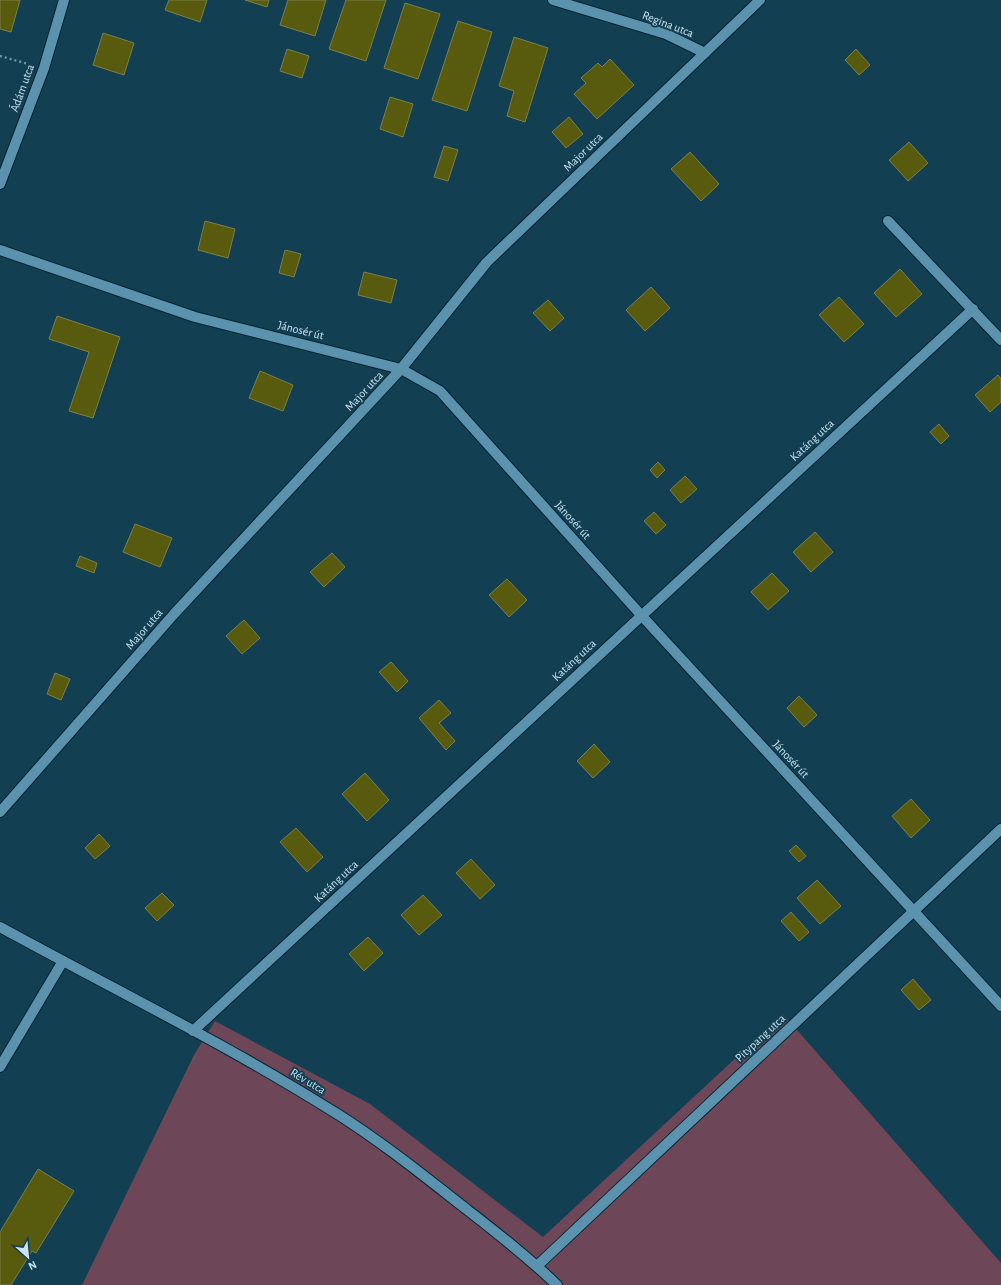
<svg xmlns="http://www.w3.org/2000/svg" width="1001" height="1285" font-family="'Alegreya Sans',sans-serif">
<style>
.grass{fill:#6d4658}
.building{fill:#585a0e;stroke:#7c7f4b}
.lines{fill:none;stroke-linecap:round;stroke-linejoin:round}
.minor-casing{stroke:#062432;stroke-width:12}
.path{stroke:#7497a8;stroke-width:2.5;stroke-dasharray:2 3;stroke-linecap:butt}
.minor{stroke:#5b93af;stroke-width:10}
.labels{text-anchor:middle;stroke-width:4;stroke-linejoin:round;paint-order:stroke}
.street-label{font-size:12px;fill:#c8e4f3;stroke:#133f52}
</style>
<rect width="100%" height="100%" fill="#133f52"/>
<!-- grass -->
<polygon class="grass" points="783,1014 1001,1263 1001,1285 82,1285 194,1055 215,1021 370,1104 543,1237"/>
<!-- building -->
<g class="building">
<polygon points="0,0 20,0 11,32 0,29"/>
<polygon points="169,0 207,0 200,22 165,10"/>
<polygon points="245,0 269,0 267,7"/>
<polygon points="288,0 326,0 315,36 280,25"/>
<polygon points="346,0 386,0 366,61 329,49"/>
<polygon points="405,3 440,14 418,79 384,68"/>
<polygon points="458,21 492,32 467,111 432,100"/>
<polygon points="103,33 134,43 124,75 93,65"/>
<polygon points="514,37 548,48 525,122 507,116 514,91 499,86"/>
<polygon points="287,49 309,56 302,78 280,71"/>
<polygon points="856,49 870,65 859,75 845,60"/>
<polygon points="610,59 634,85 597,119 574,94 586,83 581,78 598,63 602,67"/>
<polygon points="390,97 413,104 403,137 380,129"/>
<polygon points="569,117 583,134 566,148 552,132"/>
<polygon points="909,142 928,163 908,181 889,160"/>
<polygon points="444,146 458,150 448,181 434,177"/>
<polygon points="690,152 719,184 701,201 671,169"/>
<polygon points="205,221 235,229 228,258 198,250"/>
<polygon points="285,250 301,254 294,277 279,273"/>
<polygon points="900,269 922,294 896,317 874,293"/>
<polygon points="364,272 397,280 391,303 358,295"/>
<polygon points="651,287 670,308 645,331 626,310"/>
<polygon points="839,297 864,324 844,342 819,315"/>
<polygon points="548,300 564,318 550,331 533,313"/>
<polygon points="57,316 120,337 93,418 69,411 89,352 49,339"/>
<polygon points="260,371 293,385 283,411 249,398"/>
<polygon points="998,375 1001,379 1001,402 990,412 975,395"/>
<polygon points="939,424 949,436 941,444 930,432"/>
<polygon points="658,462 665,470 657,478 650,470"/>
<polygon points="685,476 697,489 681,503 670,490"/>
<polygon points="654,512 666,525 656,534 644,521"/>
<polygon points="135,524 172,538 160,567 123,552"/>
<polygon points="815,532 833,552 811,572 793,552"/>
<polygon points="332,553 345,567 324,587 310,572"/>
<polygon points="80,556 97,563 94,573 76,566"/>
<polygon points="772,573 789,591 768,610 751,592"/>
<polygon points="507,579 527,600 509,617 489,595"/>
<polygon points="244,620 260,638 242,654 226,636"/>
<polygon points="391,662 408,681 397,692 379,672"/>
<polygon points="55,673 70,679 61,700 47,694"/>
<polygon points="799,696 817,715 804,727 787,708"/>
<polygon points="439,700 451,713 439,723 455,741 446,750 419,718"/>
<polygon points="594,744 610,762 593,778 577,761"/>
<polygon points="365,773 389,800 367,821 342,794"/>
<polygon points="911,799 930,820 911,838 892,816"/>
<polygon points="296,828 323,857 307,872 280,842"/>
<polygon points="99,834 110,846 95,859 85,848"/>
<polygon points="796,845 806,856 799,862 789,851"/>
<polygon points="471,859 495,885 480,899 456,873"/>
<polygon points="817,880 841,906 820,924 797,898"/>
<polygon points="162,893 174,905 157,921 145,908"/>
<polygon points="423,895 442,915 419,935 401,915"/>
<polygon points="791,912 809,932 799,941 781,921"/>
<polygon points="368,937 383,953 364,971 349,954"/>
<polygon points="913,979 931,1000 919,1010 901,990"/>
<polygon points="38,1169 74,1191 36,1253 32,1251 11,1285 0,1285 0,1232"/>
</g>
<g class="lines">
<!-- minor casing -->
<g class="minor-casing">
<g id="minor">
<polyline points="553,0 666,34 705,53"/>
<polyline points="0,184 44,68 64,0"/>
<polyline points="888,221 1001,340"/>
<polyline points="0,250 195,317 401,369 440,391 641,615 1001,1006"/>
<polyline points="0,812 174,614 401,369 487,262 760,0"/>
<path d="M0,927C113,989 230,1046 339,1115C383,1143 424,1176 465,1208C497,1233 528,1257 557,1285"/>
<polyline points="193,1031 973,309"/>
<polyline points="0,1067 63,961"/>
<polyline points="537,1266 1001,829"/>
</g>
</g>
<!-- path -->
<polyline class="path" points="0,56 28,64"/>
<!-- minor -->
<use href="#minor" class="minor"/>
</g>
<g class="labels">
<!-- street labels -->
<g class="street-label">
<text transform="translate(668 24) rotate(21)" y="4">Regina utca</text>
<text transform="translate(22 88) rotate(-70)" y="4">Ádám utca</text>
<text transform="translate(583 152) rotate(-44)" y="4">Major utca</text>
<text transform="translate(301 330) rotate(14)" y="4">Jánosér út</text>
<text transform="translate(364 391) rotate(-47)" y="4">Major utca</text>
<text transform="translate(812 440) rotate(-43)" y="4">Katáng utca</text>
<text transform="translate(573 520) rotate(48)" y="4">Jánosér út</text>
<text transform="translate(144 629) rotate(-49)" y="4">Major utca</text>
<text transform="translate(574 660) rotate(-43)" y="4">Katáng utca</text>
<text transform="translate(791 759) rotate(47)" y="4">Jánosér út</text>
<text transform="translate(336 881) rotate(-43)" y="4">Katáng utca</text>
<text transform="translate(760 1038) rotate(-43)" y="4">Pitypang utca</text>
<text transform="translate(308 1081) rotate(31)" y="4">Rév utca</text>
</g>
</g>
<!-- north arrow -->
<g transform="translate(28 1257) rotate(153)" stroke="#133f52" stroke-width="3" paint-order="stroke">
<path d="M0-3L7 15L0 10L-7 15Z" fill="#c8e4f3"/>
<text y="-6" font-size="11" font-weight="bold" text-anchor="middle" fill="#c8e4f3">N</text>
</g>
</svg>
